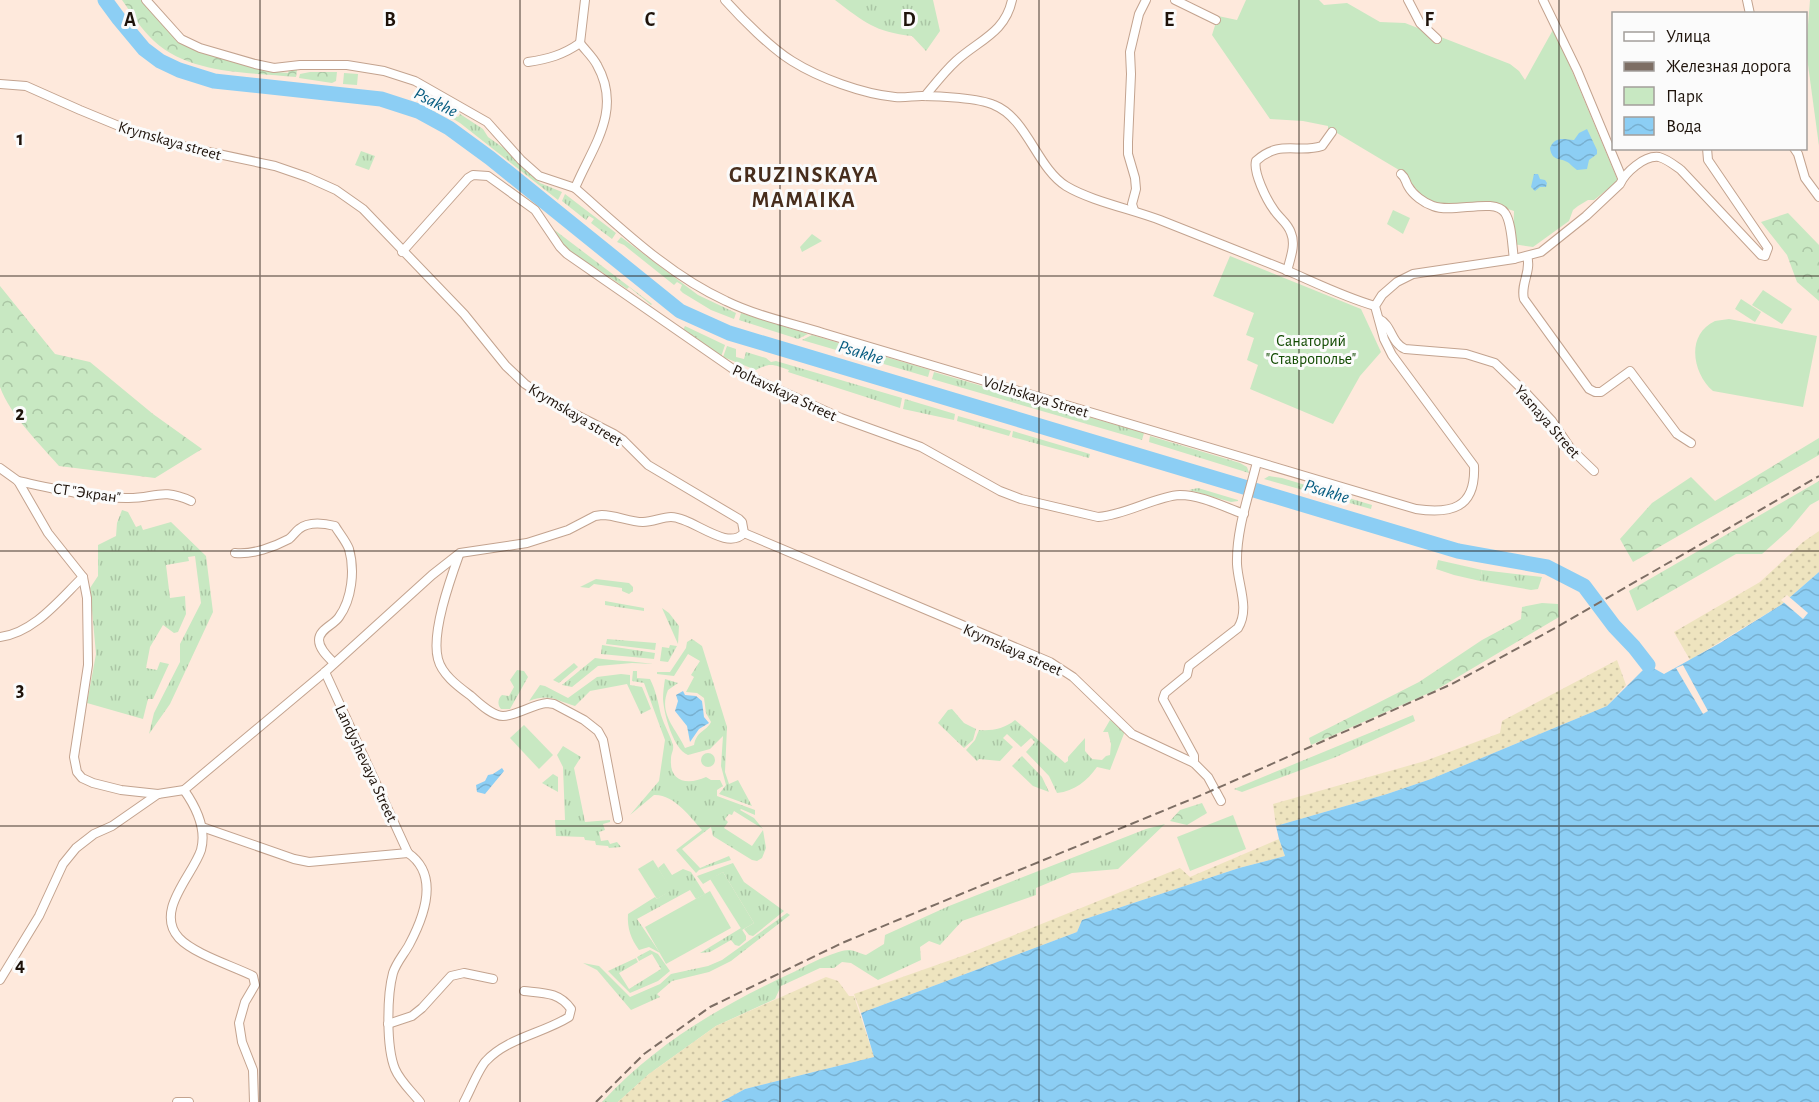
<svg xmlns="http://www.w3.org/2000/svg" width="1819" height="1102" font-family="'Alegreya Sans',sans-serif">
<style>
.grass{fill:url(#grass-tufts)}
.forest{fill:url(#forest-crowns)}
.sand{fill:url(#sand-dots)}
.park{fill:#c8e8c2}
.water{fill:url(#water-waves)}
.pier{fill:#fee9dc}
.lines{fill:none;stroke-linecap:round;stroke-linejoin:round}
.river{stroke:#8ccef4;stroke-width:15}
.minor-casing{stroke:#c3a38f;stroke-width:10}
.minor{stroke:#fff;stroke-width:8}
.rail{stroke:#7d6e64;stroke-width:2;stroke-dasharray:9 4.5;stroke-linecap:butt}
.grid{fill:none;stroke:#1e130b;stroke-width:1.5;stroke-opacity:0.55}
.labels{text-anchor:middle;stroke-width:6;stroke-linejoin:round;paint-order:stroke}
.street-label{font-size:16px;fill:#1e130b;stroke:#fbfbfb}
.park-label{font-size:16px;fill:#124b02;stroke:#fbfbfb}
.water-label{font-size:18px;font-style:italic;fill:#085d81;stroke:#fbfbfb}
.district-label{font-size:22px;font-weight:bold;letter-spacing:1.5px;fill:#472d1c;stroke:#fbfbfb}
.grid-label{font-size:20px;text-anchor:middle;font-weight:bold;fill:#1e130b;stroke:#fbfbfb;stroke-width:6;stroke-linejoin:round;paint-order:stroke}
</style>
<defs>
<pattern id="grass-tufts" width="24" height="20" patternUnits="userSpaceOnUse" patternTransform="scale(1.5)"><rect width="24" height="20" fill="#c8e8c2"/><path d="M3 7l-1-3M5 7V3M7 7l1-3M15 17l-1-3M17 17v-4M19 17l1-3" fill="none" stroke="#abc6a5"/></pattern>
<pattern id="forest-crowns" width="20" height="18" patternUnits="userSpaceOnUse" patternTransform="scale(1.5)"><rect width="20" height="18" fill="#c8e8c2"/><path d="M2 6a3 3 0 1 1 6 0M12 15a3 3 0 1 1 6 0" fill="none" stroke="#abc6a5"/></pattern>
<pattern id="sand-dots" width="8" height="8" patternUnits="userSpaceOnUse" patternTransform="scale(1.5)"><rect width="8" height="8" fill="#eee4bf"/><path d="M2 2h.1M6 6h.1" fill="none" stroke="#ccc3a3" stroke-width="1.8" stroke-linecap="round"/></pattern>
<pattern id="water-waves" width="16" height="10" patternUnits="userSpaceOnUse" patternTransform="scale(1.5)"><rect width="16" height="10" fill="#8ccef4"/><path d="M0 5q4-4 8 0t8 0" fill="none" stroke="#78b0d0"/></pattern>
</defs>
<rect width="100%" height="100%" fill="#fee9dc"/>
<!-- grass -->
<g class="grass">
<path d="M835,0H933L940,31L926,51L912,36C875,32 864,22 835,0Z"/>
<polygon points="420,90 450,109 449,112 458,117 460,114 483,129 488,137 505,149 514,159 515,158 540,183 562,192 558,200 460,123 417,97"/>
<polygon points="361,151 375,156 369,170 355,165"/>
<polygon points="565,194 616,233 612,239 591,223 594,219 589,216 586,220 562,201"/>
<polygon points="548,225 652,304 651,305 629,287 627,289 593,266 591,268 564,247"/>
<polygon points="621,237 698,295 736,313 734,319 711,310 683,293 680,290 682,285 677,282 674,285 624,245 617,242"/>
<polygon points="741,313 808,334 798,339 739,320"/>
<polygon points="685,326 725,345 721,357 682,332"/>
<polygon points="812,335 930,370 928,377 802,340"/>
<path d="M727,346L736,349V357L744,359L746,352L766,358L771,362L776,361L902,398L900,408L788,372L789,370C774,365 771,362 756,370L723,357Z"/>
<polygon points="934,372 1144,433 1142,440 932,379"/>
<polygon points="905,399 955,414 954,420 903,409"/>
<polygon points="958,416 1011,431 1009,436 957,421"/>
<polygon points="1013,431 1090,454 1089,458 1012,437"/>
<polygon points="1150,436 1240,463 1247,467 1249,473 1149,442"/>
<polygon points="1269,476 1282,478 1372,505 1371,509 1264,479"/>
<polygon points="1198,488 1238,500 1238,501 1231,502 1189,490"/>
<polygon points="122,510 128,512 136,527 141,525 143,530 171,522 206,556 213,612 170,704 149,734 154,713 180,662 180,644 201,603 195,556 188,557 189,561 166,565 170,598 185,596 186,614 178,632 174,633 163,625 150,647 146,668 157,670 160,662 169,664 153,699 148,699 143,719 87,703 96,654 90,588 98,576 98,545 116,536 117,523"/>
<polygon points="1482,570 1542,577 1538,589 1531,590 1480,581"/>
<polygon points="596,579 629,583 633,587 633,591 629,594 622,591 622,588 594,584 589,588 580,587"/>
<polygon points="605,601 644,608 644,611 605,605"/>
<polygon points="662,608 669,613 679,626 678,644"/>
<polygon points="607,639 656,643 655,650 606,644"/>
<path d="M692,639L702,646L727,727L725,772L729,784L738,780L752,806L719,794L726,785L721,766L723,736L710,749L688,755C673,749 664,714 663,699C663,692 664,686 665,679L678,683L668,690C658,714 676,728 685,748L694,745C697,730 706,732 711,722L706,713L704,698L697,693L686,692L694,677L691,675L700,661L688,654L674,676L657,674V672H670L686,648L687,642Z"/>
<polygon points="602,645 655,653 654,659 601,654"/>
<polygon points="670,645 677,646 668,662 660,661 662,647 669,648"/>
<path d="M595,658C616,661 632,661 653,664L632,663L598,666L572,687L562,685Z"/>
<polygon points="574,663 578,667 559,683 553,680"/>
<path d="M517,670L524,671L528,677L510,709H501C497,705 498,698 502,695L509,696L514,687L510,680Z"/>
<path d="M633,671H637V678L650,679C656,691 658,702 661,715C664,725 670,735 673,745C674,751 671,753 671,759C669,783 689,785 706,777L711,780H720L723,786L717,790V796L755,810V815L741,809L740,810L754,818L763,829L734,811L732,815L729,814L725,819L728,822L724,828L752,846L763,830L766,848L762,858L757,861L752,860L713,836L711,827L682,849L700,868L729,856L731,860L699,870L696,873L676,850L702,830C690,817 674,794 654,795L630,815L659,781L665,740L644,683L632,681Z"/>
<path d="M621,674L630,675V685L642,687L651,709L641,714L627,684L590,691L575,706C556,701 551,693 529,701L540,685L545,686L568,698L597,677Z"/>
<polygon points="952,709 964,723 976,729 973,740 964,748 938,723 948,710"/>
<polygon points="1413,715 1415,721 1336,757 1242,792 1234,789"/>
<path d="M1015,720L1065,763L1068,761V757L1085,738V751L1092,759L1102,760L1106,756L1110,755L1111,744L1108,732H1103L1110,720L1125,731L1110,770L1097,767C1087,781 1075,791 1057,793L1049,776L1026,752L1035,742L1031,738L1021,747L1007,734L1003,738L1013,747L1000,761L979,759L977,761L966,750L975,740L979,730C992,731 1004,729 1015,720Z"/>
<polygon points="563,746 581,757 574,768 585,822 610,820 610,822 603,824 605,830 599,832 601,841 608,840 610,844 617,842 621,847 609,848 608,846 596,845 595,841 585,840 584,837 556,836 555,820 565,820 563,767 557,755"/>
<circle cx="708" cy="760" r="7"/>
<polygon points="1022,756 1042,777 1049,792 1033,786 1012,766"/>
<polygon points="553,774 558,777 558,792 542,783"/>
<path d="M1165,824L1118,869L1072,873L1036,888V895L962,921L940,945L929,941L920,947L921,960L878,980L851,963L842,962L834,968H820L781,986L775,999L716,1026L649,1074L618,1102H602C659,1041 722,1005 798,970C808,964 838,950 849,950C854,950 861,954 866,955L884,944L885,935L949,906L1146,829Z"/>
<path d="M664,863L672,875L683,869L691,872L705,894L696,899L690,890L637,919L660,953L649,947L639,950C631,939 627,928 628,914L655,897L657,899L671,890L658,868Z"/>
<polygon points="733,863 744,882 784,911 753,936 749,935 744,929 754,923 723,872 703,884 697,876"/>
<polygon points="787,913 790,915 731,961 709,972 672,981 657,994 660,997 631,1010 597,970 583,963 599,966 630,997 660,984 671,974 708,966 722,960"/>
<polygon points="741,928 746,936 746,940 739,946 735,945 731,940 710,952 700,953"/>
<polygon points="650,950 658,954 670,971 658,981 630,993 608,971 636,958 638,962 619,973 629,989 661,969 652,954 639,961 637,957"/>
</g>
<!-- forest -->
<g class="forest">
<path d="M122,0H142L179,40L277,72L288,73L289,70H297L296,77C249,72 191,75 154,41C141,29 132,14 122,0Z"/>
<polygon points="310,72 337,72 336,81 332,83 299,78 300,74"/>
<polygon points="1788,213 1819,245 1819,301 1797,282 1787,255 1761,222"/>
<path d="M0,286L55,354L90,362L153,414L202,449L155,478L59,466C40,444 10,415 0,387Z"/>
<polygon points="1819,438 1819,455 1633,562 1620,539 1652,503 1691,477 1715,501"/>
<polygon points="1819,481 1819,500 1810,505 1790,529 1762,554 1736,554 1637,611 1629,591"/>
<polygon points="1542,603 1558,604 1559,617 1436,690 1311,745 1309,738 1419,682 1482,640 1521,619 1522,607"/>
<polygon points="1202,803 1207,813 1187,825 1170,821 1180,810"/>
</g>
<!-- sand -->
<g class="sand">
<polygon points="1819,531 1819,572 1781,605 1690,660 1674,632 1760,582 1803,542"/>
<polygon points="1617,660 1626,685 1607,706 1431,779 1387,794 1276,826 1273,804 1425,761 1500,733 1502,721"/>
<polygon points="1279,839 1285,856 1239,868 1082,920 1077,932 861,1013 854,994 965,955 1180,868 1190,877"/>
<polygon points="826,977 838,981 849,996 854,996 874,1057 745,1089 721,1102 618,1102 649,1074 716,1026"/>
</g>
<!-- park -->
<g class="park">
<path d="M1246,0H1319L1324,5L1347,3L1380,22L1405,23L1510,64L1519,71L1525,80L1554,28L1618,181L1594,200H1588L1578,206L1573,210L1569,221L1533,247L1513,244L1514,211C1507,209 1499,206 1492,205C1470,201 1447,211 1428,200C1415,192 1411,178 1399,170L1337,133L1328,131V126L1303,121L1270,119L1212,35L1218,16L1237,20Z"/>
<polygon points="1810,0 1819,0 1819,146 1806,50"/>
<polygon points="344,73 358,74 357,85 343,84"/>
<polygon points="1393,210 1410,218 1403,234 1387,224"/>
<polygon points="812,234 822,241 802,252 800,247"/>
<polygon points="1230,256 1361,309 1381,352 1360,376 1333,424 1250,389 1258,365 1247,360 1254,338 1246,335 1254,313 1213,296"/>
<polygon points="1763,290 1792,309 1782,324 1752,305"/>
<polygon points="1741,299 1761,312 1755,322 1735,309"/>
<path d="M1729,319L1817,336L1803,407L1713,391C1693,374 1685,335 1715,321C1719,320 1725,320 1729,319Z"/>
<polygon points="1438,560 1482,570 1480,581 1454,575 1436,569"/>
<polygon points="524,725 553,755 539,769 510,738"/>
<polygon points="1233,815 1246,849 1190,871 1177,837"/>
<polygon points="653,860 672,890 657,899 638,869"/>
<polygon points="723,872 754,923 742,930 710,879"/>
<polygon points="710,891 731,928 666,964 645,927"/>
</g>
<!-- water -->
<g class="water">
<path d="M1587,129L1597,150V154L1589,160L1587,169L1577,170C1574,168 1571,165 1569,163C1560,157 1552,162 1550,148C1555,136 1563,139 1574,140L1579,133Z"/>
<polygon points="1534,174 1538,174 1540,179 1545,180 1547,183 1546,187 1540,187 1535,191 1531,187"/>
<polygon points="1819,572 1819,1102 721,1102 745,1089 874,1057 861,1013 1077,932 1082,920 1239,868 1285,856 1279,839 1276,826 1387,794 1431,779 1607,706 1648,665 1664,674 1720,643 1781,605"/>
<polygon points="683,691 685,695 696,696 702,701 704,717 709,723 699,729 690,742 687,726 675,711 678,701 676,695"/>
<polygon points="502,768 504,771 485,794 477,792 476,785 485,781 488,775 493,774"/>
</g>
<!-- pier -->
<g class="pier">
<polygon points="1787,595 1808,613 1803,619 1781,600"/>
<polygon points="1683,665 1708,711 1703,714 1676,668"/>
</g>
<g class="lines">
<!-- river -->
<polyline class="river" points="105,0 119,19 144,49 160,61 179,70 214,81 381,99 418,111 449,128 490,158 680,311 729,333 1458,551 1547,567 1584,586 1614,626 1634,647 1648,665"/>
<!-- minor casing -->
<g class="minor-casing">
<g id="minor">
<polyline points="146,0 181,39 200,48 255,64 274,68 300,65 347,65 384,71 415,81 487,122 521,160 539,176 575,188"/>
<path d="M725,0C741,18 772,49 792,61C819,78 863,94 895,97C904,98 913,96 922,96C939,96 979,98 994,105C1027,118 1037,168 1066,186C1091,201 1131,209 1160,220C1202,237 1244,253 1286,270C1316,283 1344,297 1375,306"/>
<polyline points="1175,0 1216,20"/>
<polyline points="1408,0 1420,23 1437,39"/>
<polyline points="1543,0 1577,70 1622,178"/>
<polyline points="1747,0 1750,14"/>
<path d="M580,43C585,50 593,57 597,65C623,111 592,147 575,188C622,229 669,275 726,301C757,316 791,323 823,333L1416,509C1450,514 1476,509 1474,466L1392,355L1384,339L1375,306L1382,295L1397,282L1413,274L1514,259L1541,252L1586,216L1620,184C1625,173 1644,155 1659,157C1667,159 1674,165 1681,170L1761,255L1765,256L1768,248L1708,160L1707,148"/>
<polyline points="580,43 585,0"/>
<path d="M528,62C548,59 563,55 580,43"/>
<polyline points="0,84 26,86 80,110 131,131 190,148 275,166 307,177 336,190 363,209 464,314 506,366 525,384 557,405 614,434 623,440 648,465 739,519 742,522 744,533"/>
<path d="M925,96C935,84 945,71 956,61C979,40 1005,33 1012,0"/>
<polyline points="1794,148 1798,154 1805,178 1819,197"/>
<path d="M1401,174C1406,178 1405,181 1408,186C1413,195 1424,203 1433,206C1453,214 1495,197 1505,213C1512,223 1512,247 1514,259"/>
<polyline points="1134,210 1132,204 1136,189 1135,178 1128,154 1128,142 1131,74 1130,52 1139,14 1146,0"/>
<path d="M402,252L468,178L473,175L488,176L535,210L560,247L567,254L733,369L841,418L921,447L1000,491L1021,499L1098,517C1126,515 1156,496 1180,495C1201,495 1224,507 1244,514"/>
<path d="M1527,256C1532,271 1520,284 1524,299L1589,389L1595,392H1601L1630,371L1677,434L1691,443"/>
<path d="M1287,271C1290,259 1296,245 1291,233C1288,223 1279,218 1274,210C1266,199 1253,172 1256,161C1280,139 1298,154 1322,146L1332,132"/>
<path d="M1379,319C1392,325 1391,343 1405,349L1466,354L1495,363L1526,393L1552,421L1571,449L1594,471"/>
<polyline points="0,468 18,481 48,533 83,577 87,598 88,665 74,757 77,772 82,778 93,783 121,790 158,794"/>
<path d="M18,481C51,488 93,498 126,498C154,499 161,487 191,501"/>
<polyline points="744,533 1050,662 1073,677 1132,734 1194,763 1208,777 1221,801"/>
<path d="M235,553C252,555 274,547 289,539C293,536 295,532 299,529C309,521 323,523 335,526C339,533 346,541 349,549C355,570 352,599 339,617C334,625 319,629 319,640C319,649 328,657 334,663"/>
<path d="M459,555C450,580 431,633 438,659C442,675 459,687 471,696C479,703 492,716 503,716C516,716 533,704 547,703L554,704L584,720L598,731L603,740L618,819"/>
<path d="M0,637C34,633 60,599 83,577"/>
<polyline points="325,672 408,853"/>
<path d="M1194,763V756L1163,699L1165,693L1187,675L1189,666L1238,628C1250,609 1238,585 1237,564C1236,530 1249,495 1257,462"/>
<path d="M184,790C196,807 207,828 201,850C193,875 154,911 179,938C194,954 233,966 253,976L255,985L245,1002L239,1023L242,1042L253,1070L254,1102"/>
<polyline points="202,827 294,859 309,862 408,853"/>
<path d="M408,853C440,875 424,917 409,945C404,954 396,963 393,973C387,995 386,1047 395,1069C400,1081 412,1092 420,1102"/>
<path d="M0,980L39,916L63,864L76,848L94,834L112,826L158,794L184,790L325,672L432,575L460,553L527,543L568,530L595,516L602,515C616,515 629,522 643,522C653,522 662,517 671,517C692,517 727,552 744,533"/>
<polyline points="388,1024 412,1016 422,1008 451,976 464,973 493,979"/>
<polyline points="177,1102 189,1102"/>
<path d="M464,1102C470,1091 479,1068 486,1061C507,1038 544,1033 569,1017L571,1009C559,992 544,993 524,991"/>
</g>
</g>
<!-- minor -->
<use href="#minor" class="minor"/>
<!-- rail -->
<polyline class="rail" points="596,1102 644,1054 710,1007 842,943 1204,794 1452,684 1557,627 1819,476"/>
</g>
<!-- grid -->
<path class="grid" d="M260,0V1102M520,0V1102M780,0V1102M1039,0V1102M1299,0V1102M1559,0V1102M0,276H1819M0,551H1819M0,826H1819"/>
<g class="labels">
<!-- street labels -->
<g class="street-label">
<text transform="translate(170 140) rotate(16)" y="6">Krymskaya street</text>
<text transform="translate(785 392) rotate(25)" y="6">Poltavskaya Street</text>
<text transform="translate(1036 396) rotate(17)" y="6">Volzhskaya Street</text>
<text transform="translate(576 414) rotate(31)" y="6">Krymskaya street</text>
<text transform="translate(1548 421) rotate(49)" y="6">Yasnaya Street</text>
<text transform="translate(87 492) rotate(8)" y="6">СТ "Экран"</text>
<text transform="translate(1013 649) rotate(24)" y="6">Krymskaya street</text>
<text transform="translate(367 763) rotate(65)" y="6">Landyshevaya Street</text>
</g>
<!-- park labels -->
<g class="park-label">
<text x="1311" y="346">Санаторий<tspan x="1311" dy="18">"Ставрополье"</tspan></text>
</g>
<!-- water labels -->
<g class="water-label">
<text transform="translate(436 102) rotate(26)" y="6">Psakhe</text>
<text transform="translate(861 352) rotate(17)" y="6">Psakhe</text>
<text transform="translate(1327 491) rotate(17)" y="6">Psakhe</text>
</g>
<!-- district labels -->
<g class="district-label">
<text x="804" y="182">GRUZINSKAYA<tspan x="804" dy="25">MAMAIKA</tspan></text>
</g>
</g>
<g class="grid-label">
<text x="130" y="26">A</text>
<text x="390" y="26">B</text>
<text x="650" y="26">C</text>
<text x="909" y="26">D</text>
<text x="1169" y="26">E</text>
<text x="1429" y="26">F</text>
<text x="20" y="145">1</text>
<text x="20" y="420">2</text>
<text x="20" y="696">3</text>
<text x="20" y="971">4</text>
</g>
<!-- legend -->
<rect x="1612" y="12" width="195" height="138" fill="#fbfbfb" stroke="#a39e9b" stroke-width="1.5"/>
<rect x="1624" y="32" width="30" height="9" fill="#ffffff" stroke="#a39e9b" stroke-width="1.5"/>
<text x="1666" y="42" font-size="18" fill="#1e130b">Улица</text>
<rect x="1624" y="62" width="30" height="9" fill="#7d6e64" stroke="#a39e9b" stroke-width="1.5"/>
<text x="1666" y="72" font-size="18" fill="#1e130b">Железная дорога</text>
<rect x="1624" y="87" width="30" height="18" fill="#c8e8c2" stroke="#a39e9b" stroke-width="1.5"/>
<text x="1666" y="102" font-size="18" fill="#1e130b">Парк</text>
<rect x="1624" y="117" width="30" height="18" fill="url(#water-waves)" stroke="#a39e9b" stroke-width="1.5"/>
<text x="1666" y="132" font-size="18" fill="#1e130b">Вода</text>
</svg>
